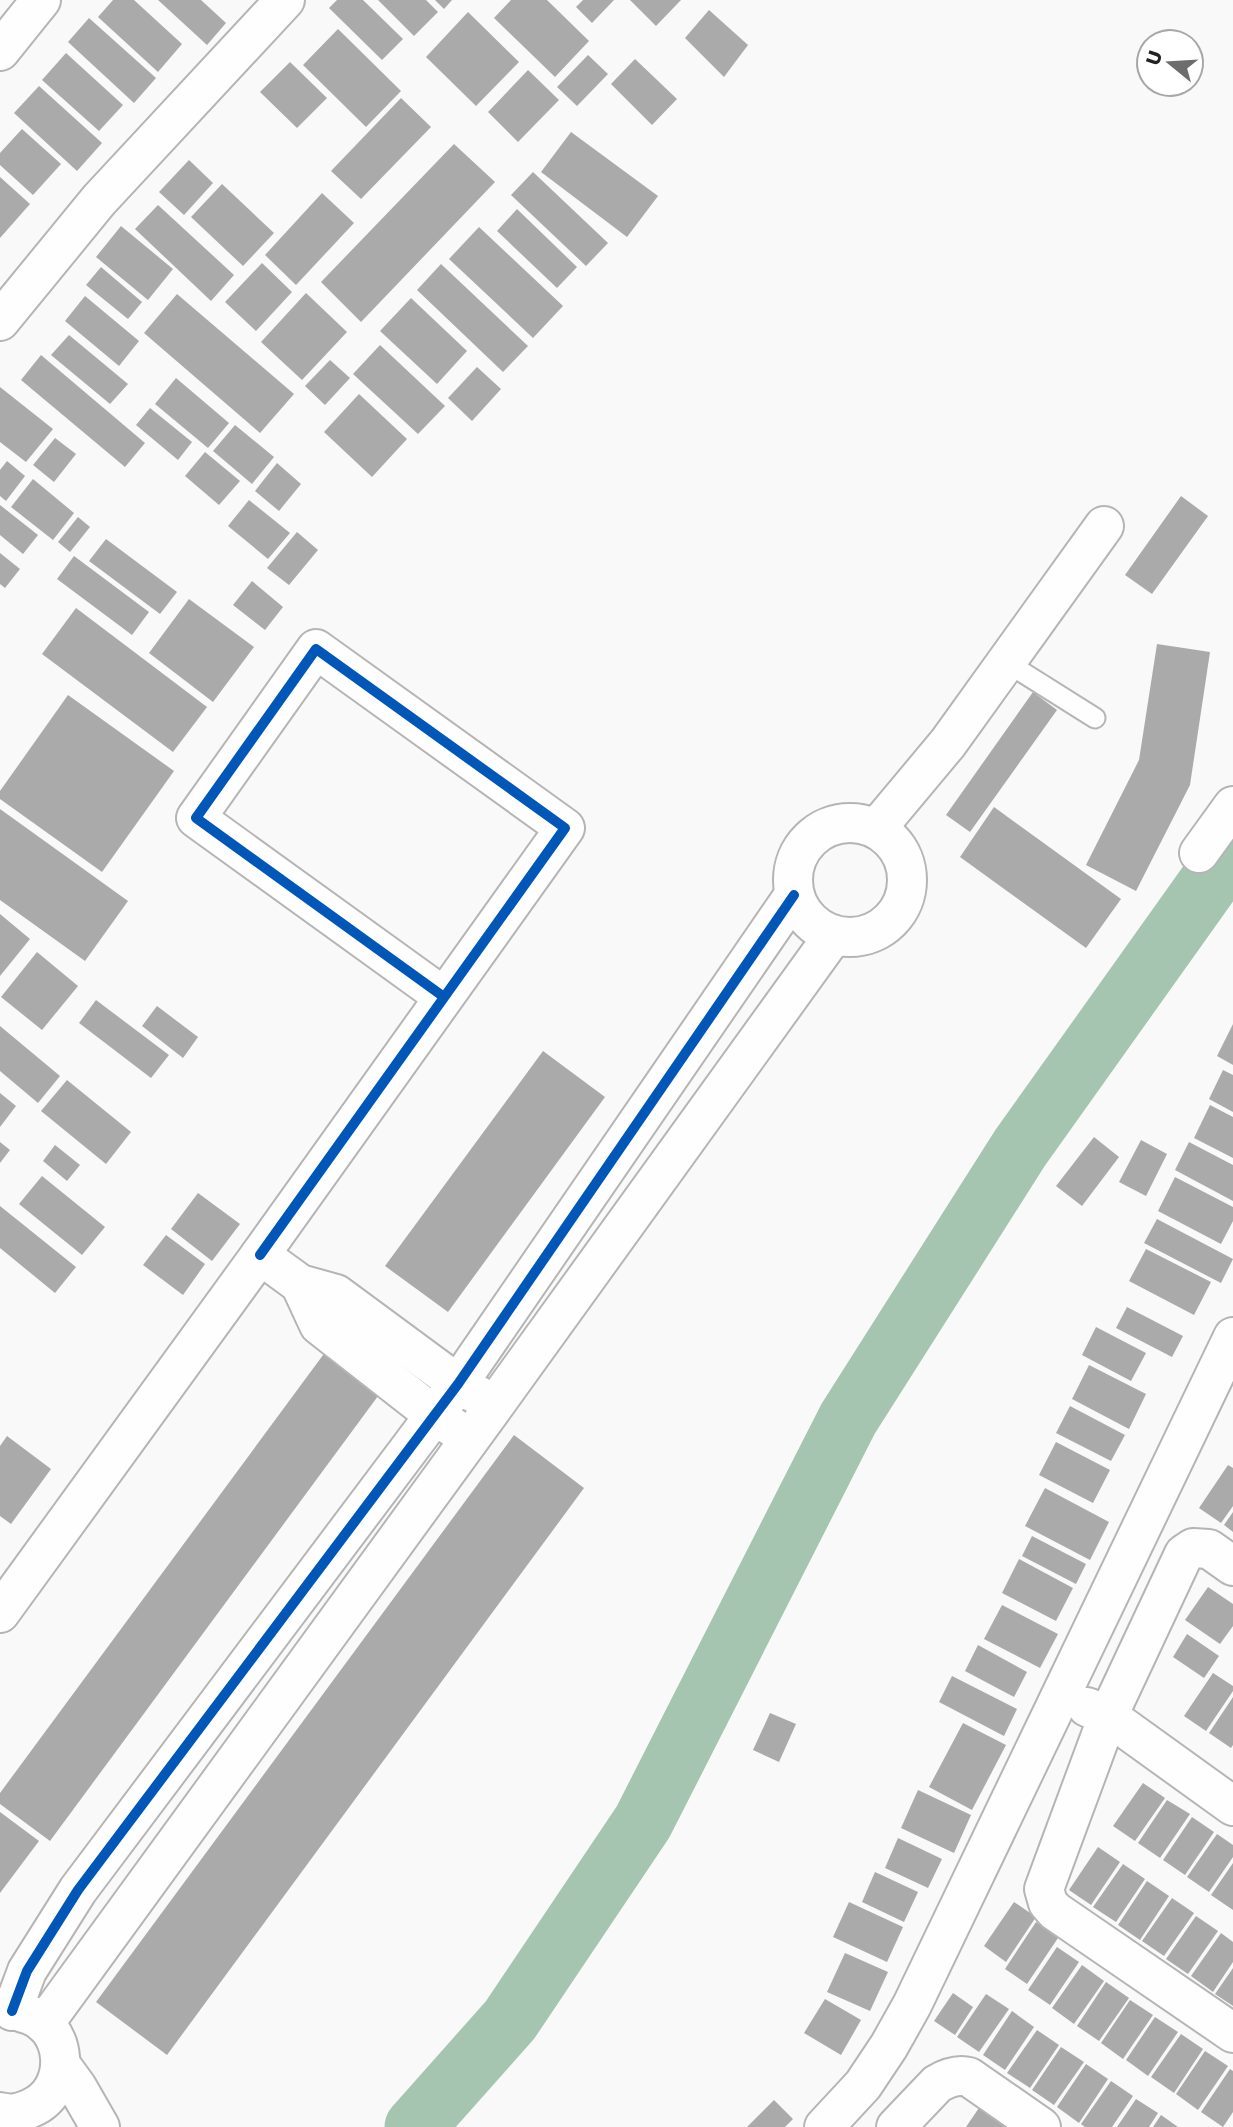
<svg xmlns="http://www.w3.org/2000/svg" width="1233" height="2127" font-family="'Golos Text',sans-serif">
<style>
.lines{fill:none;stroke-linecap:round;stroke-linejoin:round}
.river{stroke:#a5c5b0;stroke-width:61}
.building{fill:#aaa}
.lane-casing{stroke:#b5b5b5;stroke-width:23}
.street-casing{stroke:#b5b5b5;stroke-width:42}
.secondary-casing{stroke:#b5b5b5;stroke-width:42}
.lane{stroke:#fefefe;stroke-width:19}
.street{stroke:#fefefe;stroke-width:38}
.secondary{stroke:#fefefe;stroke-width:38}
.cycleway-casing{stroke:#fff;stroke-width:15}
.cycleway{stroke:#0057b8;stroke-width:10}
</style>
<rect width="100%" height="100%" fill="#f9f9f9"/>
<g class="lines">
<!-- river -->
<polyline class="river" points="415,2127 510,2020 643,1822 848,1419 1020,1148 1233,849"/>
</g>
<!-- building -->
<g class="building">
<polygon points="113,0 134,0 182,44 158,72 98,17"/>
<polygon points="158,0 201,0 226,23 207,45"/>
<polygon points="337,0 363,0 403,39 382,60 329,8"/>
<polygon points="378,0 426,0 438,12 414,36"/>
<polygon points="435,0 452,0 444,9"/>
<polygon points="511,0 547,0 589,41 555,77 494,18"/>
<polygon points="583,0 614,0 592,23 576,7"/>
<polygon points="630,0 681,0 656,26"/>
<polygon points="709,10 748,45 724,77 685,38"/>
<polygon points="468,12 519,62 476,106 426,57"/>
<polygon points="89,18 156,78 134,103 68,42"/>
<polygon points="338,29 401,91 366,127 303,65"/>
<polygon points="66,53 123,105 99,131 42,80"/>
<polygon points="588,55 608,74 577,106 557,87"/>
<polygon points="635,59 677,99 652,125 611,84"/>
<polygon points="290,62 327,98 297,128 260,92"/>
<polygon points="528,70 559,100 518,142 488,112"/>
<polygon points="39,86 102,143 77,171 14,113"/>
<polygon points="401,98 431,127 361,199 331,171"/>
<polygon points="22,129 61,164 33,195 0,165 0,153"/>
<polygon points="571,132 658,196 627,237 541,172"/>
<polygon points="454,144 495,182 361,322 321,282"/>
<polygon points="189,160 213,183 184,215 159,192"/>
<polygon points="533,172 608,243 586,266 511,195"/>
<polygon points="0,177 30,204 0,238"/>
<polygon points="222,184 274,233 243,266 191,217"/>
<polygon points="322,193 354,223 296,285 265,255"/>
<polygon points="158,205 234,275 211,301 135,229"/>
<polygon points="517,209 577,267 557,288 497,231"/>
<polygon points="121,226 173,269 148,300 96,257"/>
<polygon points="479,227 563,306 533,338 449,259"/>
<polygon points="262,263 292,292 256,331 225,302"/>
<polygon points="441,264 528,346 503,372 417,290"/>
<polygon points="101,267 142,302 128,319 86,285"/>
<polygon points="306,293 347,332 302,380 261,342"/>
<polygon points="177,294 294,394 260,433 144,333"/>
<polygon points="85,296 139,341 119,366 65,321"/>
<polygon points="411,298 467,351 437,384 380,331"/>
<polygon points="69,335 128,384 110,404 51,355"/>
<polygon points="380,345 445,406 418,434 353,374"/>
<polygon points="41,355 145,443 125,467 21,380"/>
<polygon points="330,360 350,378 325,405 305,386"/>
<polygon points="477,367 501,389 472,421 448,398"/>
<polygon points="176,378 229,423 208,448 155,404"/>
<polygon points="0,387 53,429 26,462 0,442"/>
<polygon points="359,394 407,439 372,477 324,432"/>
<polygon points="150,408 192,442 178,460 136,425"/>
<polygon points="235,425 274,457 252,484 213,451"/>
<polygon points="55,438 76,454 54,482 33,465"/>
<polygon points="205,452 240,481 219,505 185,476"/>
<polygon points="7,461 25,476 6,501 0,496 0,470"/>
<polygon points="277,463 301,484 279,511 255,491"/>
<polygon points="33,479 74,513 53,540 11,507"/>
<polygon points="1181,496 1208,516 1152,594 1125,575"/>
<polygon points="249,500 290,533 268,559 228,526"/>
<polygon points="0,505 38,535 23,554 0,535"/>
<polygon points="78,517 90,527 70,552 58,542"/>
<polygon points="297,532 318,550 289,585 267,568"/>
<polygon points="106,539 177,592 160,614 89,561"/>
<polygon points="0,553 20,569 5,588 0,584"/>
<polygon points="74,556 149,612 132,635 57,579"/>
<polygon points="252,581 283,607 265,630 233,605"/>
<polygon points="189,599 254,647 213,702 149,653"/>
<polygon points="76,608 207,707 173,752 42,654"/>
<polygon points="1157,644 1210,652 1190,785 1136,891 1086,865 1139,760"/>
<polygon points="1033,692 1057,710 970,832 946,815"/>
<polygon points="68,695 174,771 102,872 0,799 0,791"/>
<polygon points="994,807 1121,899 1086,948 960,857"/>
<polygon points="0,809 128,901 85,961 0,900"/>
<polygon points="0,914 30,939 0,976"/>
<polygon points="37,952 78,986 42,1030 1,997"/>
<polygon points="96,1000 169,1055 151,1078 79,1023"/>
<polygon points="157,1006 198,1037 183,1058 142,1026"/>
<polygon points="1233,1024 1233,1065 1217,1056"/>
<polygon points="0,1026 60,1076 38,1103 0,1071"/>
<polygon points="543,1051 605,1097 448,1312 385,1266"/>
<polygon points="1223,1070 1233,1075 1233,1112 1209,1099"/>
<polygon points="67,1080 131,1132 106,1164 41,1111"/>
<polygon points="0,1093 16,1106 0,1127"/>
<polygon points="1210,1105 1233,1117 1233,1158 1194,1138"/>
<polygon points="1094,1137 1119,1157 1082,1206 1056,1186"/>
<polygon points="1141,1140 1167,1154 1146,1196 1119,1182"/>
<polygon points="0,1142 10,1150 0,1163"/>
<polygon points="1189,1142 1233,1165 1233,1201 1175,1170"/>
<polygon points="55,1145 80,1165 67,1181 43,1161"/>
<polygon points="42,1176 105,1227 82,1255 19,1204"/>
<polygon points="1175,1177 1233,1207 1233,1221 1221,1244 1158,1211"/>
<polygon points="198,1193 240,1224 212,1261 171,1229"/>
<polygon points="0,1206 76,1267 55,1293 0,1248"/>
<polygon points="1157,1219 1233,1259 1221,1283 1144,1243"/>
<polygon points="166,1235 205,1264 183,1295 143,1265"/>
<polygon points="1146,1249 1211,1282 1194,1315 1129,1281"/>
<polygon points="1127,1307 1183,1336 1172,1357 1116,1328"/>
<polygon points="1096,1327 1146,1353 1131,1381 1082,1355"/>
<polygon points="326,1351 381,1392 50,1841 0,1804 0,1793"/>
<polygon points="1089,1365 1146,1394 1129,1429 1072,1399"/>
<polygon points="1070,1406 1125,1435 1111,1461 1056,1433"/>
<polygon points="514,1435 584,1488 167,2055 96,2002"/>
<polygon points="7,1436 51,1469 11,1524 0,1516 0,1446"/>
<polygon points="1056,1442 1110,1470 1093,1503 1039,1475"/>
<polygon points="1228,1465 1233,1468 1233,1506 1221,1523 1199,1508"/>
<polygon points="1045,1488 1109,1522 1090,1560 1025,1526"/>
<polygon points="1233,1512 1233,1532 1224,1525"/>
<polygon points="1032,1536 1086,1564 1076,1584 1022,1556"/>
<polygon points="1019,1559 1073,1588 1056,1621 1002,1593"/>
<polygon points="1208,1587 1233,1604 1233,1626 1220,1644 1185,1620"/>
<polygon points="1002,1605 1058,1634 1040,1668 984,1639"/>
<polygon points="1187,1634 1219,1656 1204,1678 1173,1657"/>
<polygon points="978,1645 1027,1672 1014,1697 965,1671"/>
<polygon points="1213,1673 1233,1686 1233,1691 1206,1731 1184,1716"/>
<polygon points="952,1676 1017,1709 1004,1736 939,1702"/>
<polygon points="1233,1697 1233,1745 1231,1748 1209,1733"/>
<polygon points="770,1713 796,1724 779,1762 753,1750"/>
<polygon points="963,1723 1006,1745 972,1810 929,1787"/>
<polygon points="1143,1783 1165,1798 1135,1841 1113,1826"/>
<polygon points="918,1790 971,1815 954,1853 901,1828"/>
<polygon points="1167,1800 1190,1814 1160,1858 1138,1843"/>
<polygon points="0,1812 39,1841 0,1893"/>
<polygon points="1192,1817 1214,1832 1185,1875 1163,1860"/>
<polygon points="1217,1834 1233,1845 1233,1857 1209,1892 1187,1877"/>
<polygon points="898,1838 942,1859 928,1888 885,1868"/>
<polygon points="1098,1847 1120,1862 1091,1905 1069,1890"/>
<polygon points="1233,1863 1233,1910 1211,1895"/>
<polygon points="1123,1864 1145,1879 1116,1922 1093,1907"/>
<polygon points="875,1872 918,1892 904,1922 862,1902"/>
<polygon points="1147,1881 1169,1896 1140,1940 1118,1925"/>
<polygon points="1172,1898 1194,1913 1164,1956 1142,1941"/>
<polygon points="849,1902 903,1927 887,1962 833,1937"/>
<polygon points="1014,1902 1036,1917 1006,1962 984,1946"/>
<polygon points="1196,1916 1218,1931 1188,1974 1166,1959"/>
<polygon points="1036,1922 1058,1938 1027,1984 1005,1969"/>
<polygon points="1221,1933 1233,1942 1233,1962 1213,1992 1191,1976"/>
<polygon points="1057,1947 1079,1962 1050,2005 1028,1990"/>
<polygon points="845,1953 888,1972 870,2011 827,1992"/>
<polygon points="1082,1965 1104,1981 1074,2024 1052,2008"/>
<polygon points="1233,1968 1233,2006 1215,1994"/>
<polygon points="1106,1982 1129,1998 1099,2041 1077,2026"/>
<polygon points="953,1993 973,2007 955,2035 934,2021"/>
<polygon points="986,1994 1009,2009 979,2052 957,2037"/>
<polygon points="825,1999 861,2020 841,2055 804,2033"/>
<polygon points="1130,2000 1153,2015 1123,2059 1101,2043"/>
<polygon points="1012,2011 1034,2027 1005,2070 983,2055"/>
<polygon points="1155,2017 1178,2032 1148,2076 1126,2060"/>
<polygon points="1037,2030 1059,2045 1030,2088 1007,2073"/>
<polygon points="1181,2034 1203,2049 1174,2093 1151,2077"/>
<polygon points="1061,2047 1084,2062 1054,2105 1032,2090"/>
<polygon points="1205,2051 1228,2066 1198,2110 1176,2094"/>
<polygon points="1086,2064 1108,2079 1079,2123 1057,2107"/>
<polygon points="1230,2069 1233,2071 1233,2112 1223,2127 1201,2112"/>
<polygon points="1111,2081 1133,2096 1112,2127 1085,2127 1081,2124"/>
<polygon points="985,2099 1021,2127 966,2127"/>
<polygon points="1136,2099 1158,2113 1149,2127 1117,2127"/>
<polygon points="774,2100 793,2119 785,2127 747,2127"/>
<polygon points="1161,2115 1178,2127 1153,2127"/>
</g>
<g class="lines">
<!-- lane casing -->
<g class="lane-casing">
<polyline id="lane" points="1006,662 1095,718"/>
</g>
<!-- street casing -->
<g class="street-casing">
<g id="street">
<polyline points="0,51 41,0"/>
<circle cx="850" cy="880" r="57"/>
<polyline points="877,828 948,743 1104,526"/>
<polyline points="1199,853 1233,806"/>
<polyline points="260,1255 565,828 316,649 196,818 444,997"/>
<polyline points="300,1284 319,1325 434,1415 454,1428"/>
<polyline points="1233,1566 1209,1549 1193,1548 1184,1554 1108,1716 1044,1889 1048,1903 1055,1911 1233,2033"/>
<polyline points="0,1613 260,1255 300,1284 336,1294 458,1384 481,1397"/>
<polyline points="1087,1707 1108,1716 1233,1806"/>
<polyline points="12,2011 27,1971 78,1890 458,1384 794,895"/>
<polyline points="44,2024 494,1406 833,936"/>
<polyline points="61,2065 77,2087 100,2127"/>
<path d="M0,2112C12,2115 20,2113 31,2108C73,2090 69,2023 23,2013"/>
<polyline points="824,2127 863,2085 889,2046 912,2005 1233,1337"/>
<path d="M896,2127L937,2084C947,2078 957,2074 969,2077L1041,2127"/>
</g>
</g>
<!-- secondary casing -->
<g class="secondary-casing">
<polyline id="secondary" points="0,321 99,200 285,0"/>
</g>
<!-- lane -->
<use href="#lane" class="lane"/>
<!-- street -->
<use href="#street" class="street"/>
<!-- secondary -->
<use href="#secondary" class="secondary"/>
<!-- cycleway casing -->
<g class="cycleway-casing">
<g id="cycleway">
<polyline points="260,1255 565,828 316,649 196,818 444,997"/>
<polyline points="12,2011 27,1971 78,1890 458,1384 794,895"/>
</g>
</g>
<!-- cycleway -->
<use href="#cycleway" class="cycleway"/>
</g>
<!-- north arrow -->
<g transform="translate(1170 63) rotate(288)"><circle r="33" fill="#ffffff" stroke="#a6a7a6" stroke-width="2"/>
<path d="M0-5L12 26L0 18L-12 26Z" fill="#6d6d6d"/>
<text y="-10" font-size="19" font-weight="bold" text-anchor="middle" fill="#212221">U</text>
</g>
</svg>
